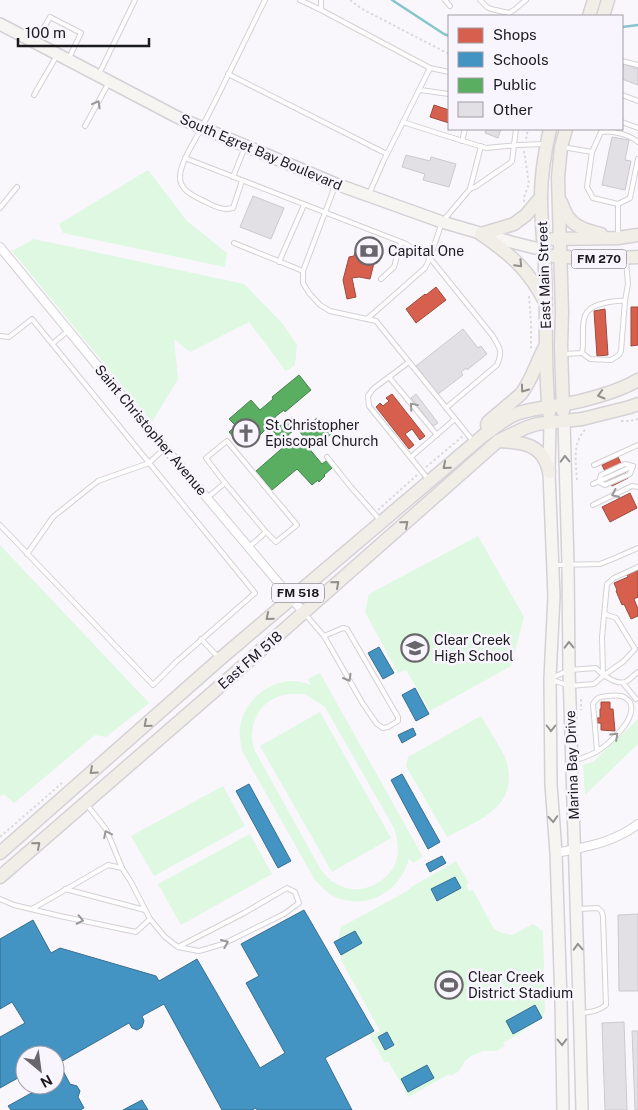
<svg xmlns="http://www.w3.org/2000/svg" width="638" height="1110" font-family="'Public Sans',sans-serif">
<style>
.green{fill:#def8e1;fill-rule:evenodd}
.shops{fill:#d6604d;stroke:#9e4b3f}
.schools{fill:#4393c3;stroke:#376f91}
.public{fill:#5aae61;stroke:#47824d}
.lines{fill:none;stroke-linecap:round;stroke-linejoin:round}
.stream{stroke:#87c5cd;stroke-width:2.5}
.building{fill:#e2e0e4;stroke:#cbc9cd}
.service-casing{stroke:#d3d1d5;stroke-width:6}
.minor-casing{stroke:#d3d1d5;stroke-width:10}
.secondary-casing{stroke:#d3d1d5;stroke-width:14}
.primary-casing{stroke:#d4d2d6;stroke-width:15}
.path{stroke:#dadadb;stroke-width:2;stroke-dasharray:2.5 2.5;stroke-linecap:butt}
.service{stroke:#fefeff;stroke-width:4}
.minor{stroke:#fefeff;stroke-width:8}
.secondary{stroke:#f7f5f2;stroke-width:11}
.primary{stroke:#f0eee6;stroke-width:12}
.oneway{stroke:#989799}
.oneway2{stroke:#908f8c}
.oneway3{stroke:#949292}
.labels{text-anchor:middle;stroke-width:5;stroke-linejoin:round;paint-order:stroke}
.shield{fill:#f9f5fe;stroke:#5e5c60;stroke-width:1}
.shield-label{font-size:12px;font-weight:bold;fill:#1b1a1d}
.street-label{font-size:14px;fill:#1b1a1d;stroke:#f9f5fe}
.poi-label{font-size:14px;fill:#1b1a1d;stroke:#f9f5fe;text-anchor:start}
</style>
<rect width="100%" height="100%" fill="#f9f7fc"/>
<!-- green -->
<g class="green">
<polygon points="148,170 187,221 227,253 225,267 63,233 59,224"/>
<polygon points="34,239 244,284 283,324 297,345 295,365 286,371 249,322 190,352 174,339 178,379 152,422 12,251"/>
<polygon points="478,536 524,617 511,666 430,711 406,670 398,673 365,612 369,594"/>
<polygon points="0,545 149,703 106,737 95,735 14,803 4,794 0,796"/>
<path d="M320,673L423,857L413,863L409,858C403,884 379,904 351,901C345,900 338,899 333,896C326,892 321,886 315,880L242,751C241,743 239,735 240,727C244,702 266,682 292,681C299,681 305,683 311,685L308,679ZM295,694H305L325,707L394,828C398,839 399,851 396,862C390,878 370,891 353,889C347,889 340,886 335,883C329,880 325,874 321,870L255,751C246,728 258,700 284,695C287,694 292,694 295,694Z"/>
<polygon points="320,712 391,838 332,872 260,746"/>
<path d="M481,716C487,726 493,736 499,746C501,751 505,755 506,760C520,807 480,819 447,837L406,766L408,757Z"/>
<polygon points="638,719 638,744 585,795 583,765 593,762"/>
<polygon points="223,786 245,826 154,876 131,836"/>
<polygon points="250,834 272,874 181,925 158,884"/>
<polygon points="456,861 469,883 466,884 469,891 473,890 494,929 502,933 512,935 533,924 543,931 545,1009 543,1017 516,1036 503,1043 505,1046 496,1051 483,1051 471,1056 465,1061 458,1072 450,1076 449,1074 409,1097 388,1061 385,1063 369,1035 380,1031 341,960 341,955 334,942 338,940 341,926 345,925 407,891 413,886"/>
</g>
<!-- shops -->
<g class="shops">
<polygon points="434,105 449,110 449,123 430,117"/>
<polygon points="367,240 372,241 370,250 377,251 370,279 359,277 352,278 356,297 347,299 343,280 349,257 354,256 357,245 366,247"/>
<polygon points="436,287 446,300 416,323 406,309 425,294 426,295"/>
<polygon points="631,307 638,307 638,345 631,346"/>
<polygon points="605,309 608,355 597,356 594,311"/>
<polygon points="392,394 425,436 420,440 412,429 405,434 414,445 409,449 376,407 380,403 383,406 389,401 386,398"/>
<polygon points="618,457 628,478 612,486 602,465"/>
<polygon points="630,493 637,508 610,522 602,507"/>
<polygon points="638,570 638,597 634,599 638,609 638,616 631,619 624,604 622,605 616,591 617,590 614,583 628,577 627,575"/>
<polygon points="601,702 610,702 610,709 613,709 615,731 601,730 601,723 597,723 597,718 600,718 600,709 601,709"/>
</g>
<!-- schools -->
<g class="schools">
<polygon points="379,647 394,673 383,679 368,653"/>
<polygon points="415,688 429,714 416,721 402,695"/>
<polygon points="413,728 416,735 402,743 398,735"/>
<polygon points="402,774 440,842 428,849 391,780"/>
<polygon points="249,784 291,861 278,868 236,791"/>
<polygon points="442,856 446,863 430,872 426,864"/>
<polygon points="455,877 461,888 437,901 431,889"/>
<polygon points="304,910 374,1031 325,1058 352,1110 257,1110 256,1108 252,1110 222,1110 164,1004 142,1016 144,1021 142,1027 137,1030 132,1028 129,1023 59,1063 70,1084 77,1086 80,1091 78,1097 84,1108 80,1110 11,1110 8,1106 44,1086 43,1085 55,1085 55,1055 25,1055 25,1074 0,1088 0,1037 25,1023 12,1002 0,1009 0,939 33,920 51,953 60,948 156,976 159,981 197,959 260,1068 285,1053 246,983 259,976 241,944"/>
<polygon points="355,931 362,943 341,955 334,942"/>
<polygon points="535,1005 542,1018 513,1034 506,1021"/>
<polygon points="387,1032 394,1045 385,1050 378,1037"/>
<polygon points="427,1065 434,1078 408,1092 401,1079"/>
<polygon points="142,1100 148,1110 123,1110"/>
</g>
<!-- public -->
<polygon class="public" points="299,375 311,390 285,412 284,410 275,417 282,426 292,417 299,426 288,435 298,448 307,441 300,432 317,418 331,434 315,447 311,442 307,446 322,464 326,461 332,468 324,475 325,476 319,482 318,480 312,485 297,469 272,490 256,471 287,444 284,441 282,442 273,431 276,429 270,422 263,428 265,430 258,437 256,435 242,447 229,432 236,426 229,419 251,400 260,410 273,399 272,397"/>
<g class="lines">
<!-- stream -->
<g class="stream">
<polyline points="392,0 444,34 449,36"/>
<polyline points="622,27 638,25"/>
</g>
</g>
<!-- building -->
<g class="building">
<polygon points="624,64 638,69 638,85 622,79 622,71"/>
<polygon points="487,129 501,129 498,138 485,133"/>
<polygon points="612,137 629,140 625,160 631,161 625,190 602,185"/>
<polygon points="406,155 430,161 431,157 456,164 449,187 423,180 425,174 402,167"/>
<polygon points="253,196 284,208 271,239 240,227"/>
<polygon points="463,329 478,348 481,346 487,354 467,370 466,368 461,372 463,375 438,394 416,366"/>
<polygon points="416,394 438,423 433,426 411,398"/>
<polygon points="638,914 638,991 619,991 618,915"/>
<polygon points="624,1022 627,1110 605,1110 602,1023"/>
<polygon points="632,1031 638,1031 638,1110 635,1110"/>
</g>
<g class="lines">
<!-- service casing -->
<g class="service-casing">
<g id="service">
<polyline points="300,0 321,10"/>
<polyline points="321,0 321,10 430,68"/>
<polyline points="445,0 450,6"/>
<polyline points="480,0 487,7 491,9 509,13 514,10 526,0"/>
<polyline points="36,41 50,17 81,33 69,58"/>
<polyline points="622,61 638,65"/>
<polyline points="99,74 135,0"/>
<polyline points="228,74 387,154"/>
<polyline points="420,90 449,94"/>
<polyline points="34,95 56,57"/>
<polyline points="622,95 638,101"/>
<polyline points="403,122 437,133 486,148 519,145 544,144"/>
<polyline points="622,122 638,128"/>
<polyline points="85,126 108,84"/>
<polyline points="462,141 465,129"/>
<polyline points="563,147 592,152 587,187 593,198 618,204 630,198 638,159"/>
<path d="M592,152L601,132C612,130 630,135 638,142"/>
<path d="M185,158L404,243L430,258L492,335C500,348 503,351 497,365L446,408"/>
<polyline points="233,177 245,147"/>
<path d="M242,181L233,208C222,211 214,206 204,201C194,196 179,190 180,176C181,161 195,141 202,127C224,85 244,42 265,0"/>
<polyline points="335,186 303,271 303,283 309,293 320,305 330,311 376,321 473,441"/>
<polyline points="470,189 475,187 510,163 512,161 516,129"/>
<polyline points="369,194 384,160 430,68 449,72"/>
<polyline points="618,204 618,237"/>
<polyline points="0,208 17,187"/>
<polyline points="234,243 303,271"/>
<polyline points="279,262 304,205"/>
<polyline points="381,279 394,267 401,242"/>
<polyline points="367,319 425,268 430,258 442,222 470,189 481,146"/>
<polyline points="0,336 9,337 32,319 255,593 176,662 153,685 0,525"/>
<polyline points="52,344 69,330"/>
<polyline points="582,353 590,359 611,360 619,355 621,351 625,301"/>
<path d="M564,354L582,353C586,333 575,310 601,304C609,302 616,300 625,301L628,284L626,260"/>
<polyline points="409,362 373,389 368,396 369,406 428,479"/>
<polyline points="389,377 437,435"/>
<polyline points="327,457 350,486 380,520"/>
<polyline points="411,457 455,419"/>
<polygon points="625,464 633,466 630,474 605,485 599,482 601,475"/>
<polyline points="594,465 638,445"/>
<polyline points="225,483 266,532"/>
<polyline points="593,484 633,466"/>
<polyline points="207,498 225,483 206,458 227,441 297,525 276,542 266,532 249,547"/>
<polyline points="593,505 632,486 638,487"/>
<polyline points="27,554 53,517 98,481 149,463 165,448"/>
<polyline points="555,565 600,564 615,558 638,548"/>
<polyline points="305,614 324,636 363,704 377,724 383,728 388,727 398,721 398,717 347,629 343,628 324,636"/>
<polyline points="201,639 219,658"/>
<polyline points="603,676 602,637 607,584 614,578 638,567"/>
<path d="M552,678L569,670L596,668C601,674 616,685 625,682C630,680 634,675 638,672"/>
<polyline points="552,680 570,686 594,684 603,676 624,661 635,649 616,618 605,614"/>
<polyline points="623,683 636,699"/>
<path d="M574,761C582,758 589,756 596,752C609,744 638,719 630,702C628,700 626,698 624,697C618,694 608,696 601,697C597,698 595,700 593,704L597,751"/>
<polyline points="87,805 106,829 122,868"/>
<polyline points="65,889 145,910"/>
<polyline points="0,899 14,905 60,916 136,932 150,919 131,882 122,868 108,865 32,909"/>
<path d="M579,909L598,908L602,912L603,917L606,1005C599,1011 591,1012 582,1013"/>
<polyline points="150,919 165,937 178,947 199,951 223,944 284,914 299,903 295,892 287,888 244,913 178,947"/>
</g>
</g>
<!-- minor casing -->
<g class="minor-casing">
<g id="minor">
<polyline points="0,247 165,448 304,613"/>
<path d="M556,853C584,847 614,843 638,824"/>
</g>
</g>
<!-- secondary casing -->
<g class="secondary-casing">
<g id="secondary">
<polyline points="0,24 177,117 336,184 442,222 511,242 535,248"/>
<polyline points="564,421 568,564 569,670 580,1034 582,1110"/>
<polyline points="550,423 549,472 554,596 550,679 551,784 556,853 561,1001 563,1110"/>
</g>
</g>
<!-- primary casing -->
<g class="primary-casing">
<g id="primary">
<polyline points="589,16 594,0"/>
<polyline points="603,16 608,0"/>
<path d="M561,202C563,207 565,213 568,217C576,228 589,231 601,234"/>
<path d="M481,234C510,254 529,270 545,302"/>
<polyline points="481,234 514,224 526,215 541,197"/>
<polyline points="553,239 618,238 638,235"/>
<polyline points="553,256 596,259 638,257"/>
<polyline points="563,411 561,346 562,312 558,177 561,147 566,129"/>
<path d="M549,413C544,366 547,318 545,270C544,246 541,222 541,197C541,174 545,151 550,129"/>
<path d="M487,425L488,422L521,394C532,380 536,363 545,347"/>
<path d="M498,441C514,442 534,442 543,457C546,461 548,467 549,472"/>
<path d="M0,853L220,659L484,435C494,428 504,419 516,414C530,409 546,407 561,405C584,401 618,392 638,380"/>
<polyline points="0,877 234,674 498,441 525,428 537,424 582,419 630,407 638,404"/>
</g>
</g>
<!-- path -->
<g class="path">
<polyline points="350,0 362,9 449,54"/>
<polyline points="526,139 528,129"/>
<polyline points="524,202 524,197 529,184 524,151"/>
<polyline points="529,296 531,323 531,351"/>
<polyline points="621,421 630,421 638,419"/>
<polyline points="426,467 463,436"/>
<path d="M577,480C576,464 572,443 585,430"/>
<polyline points="378,510 417,475"/>
<polyline points="581,699 581,710"/>
<polyline points="0,837 62,783"/>
</g>
<!-- service -->
<use href="#service" class="service"/>
<!-- minor -->
<use href="#minor" class="minor"/>
<!-- secondary -->
<use href="#secondary" class="secondary"/>
<!-- primary -->
<use href="#primary" class="primary"/>
</g>
<!-- one-way arrows -->
<defs><path id="oneway-chevron" d="M-2-3.5L2.5 0L-2 3.5" fill="none" stroke-width="1.6" stroke-linecap="round" stroke-linejoin="round" transform="scale(1.25)"/></defs>
<g class="oneway">
<use href="#oneway-chevron" transform="translate(97 104) rotate(-61)"/>
<use href="#oneway-chevron" transform="translate(413 406) rotate(-130)"/>
<use href="#oneway-chevron" transform="translate(615 494) rotate(155)"/>
<use href="#oneway-chevron" transform="translate(348 678) rotate(60)"/>
<use href="#oneway-chevron" transform="translate(615 736) rotate(-43)"/>
<use href="#oneway-chevron" transform="translate(107 834) rotate(-116)"/>
<use href="#oneway-chevron" transform="translate(80 920) rotate(12)"/>
<use href="#oneway-chevron" transform="translate(225 943) rotate(-23)"/>
</g>
<g class="oneway2">
<use href="#oneway-chevron" transform="translate(519 264) rotate(46)"/>
<use href="#oneway-chevron" transform="translate(524 389) rotate(126)"/>
<use href="#oneway-chevron" transform="translate(601 395) rotate(164)"/>
<use href="#oneway-chevron" transform="translate(446 466) rotate(140)"/>
<use href="#oneway-chevron" transform="translate(405 524) rotate(-41)"/>
<use href="#oneway-chevron" transform="translate(336 584) rotate(-41)"/>
<use href="#oneway-chevron" transform="translate(269 617) rotate(140)"/>
<use href="#oneway-chevron" transform="translate(147 724) rotate(139)"/>
<use href="#oneway-chevron" transform="translate(93 771) rotate(138)"/>
<use href="#oneway-chevron" transform="translate(37 845) rotate(-41)"/>
</g>
<g class="oneway3">
<use href="#oneway-chevron" transform="translate(565 459) rotate(-92)"/>
<use href="#oneway-chevron" transform="translate(569 645) rotate(-91)"/>
<use href="#oneway-chevron" transform="translate(551 728) rotate(90)"/>
<use href="#oneway-chevron" transform="translate(553 819) rotate(86)"/>
<use href="#oneway-chevron" transform="translate(578 947) rotate(-92)"/>
<use href="#oneway-chevron" transform="translate(562 1042) rotate(89)"/>
</g>
<!-- icons -->
<defs>
<g id="bank-ring" transform="scale(1.4375)"><circle r="9.5" fill="#f9f5fe" stroke="#69676b" stroke-width="1.5"/><path d="M-6-4H6V4H-6ZM0-2.3a2.3 2.3 0 1 0 0 4.6a2.3 2.3 0 1 0 0-4.6Z" fill="#69676b"/></g>
<g id="church-ring" transform="scale(1.4375)"><circle r="9.5" fill="#f9f5fe" stroke="#69676b" stroke-width="1.5"/><path d="M-1.2-6h2.4v3.5h3.3v2.4h-3.3V6h-2.4V-.1h-3.3v-2.4h3.3Z" fill="#69676b"/></g>
<g id="school-ring" transform="scale(1.4375)"><circle r="9.5" fill="#f9f5fe" stroke="#69676b" stroke-width="1.5"/><path d="M0-5L7-2L0 1L-7-2ZM-4 1L0 2.5L4 1V4Q0 6-4 4Z" fill="#69676b"/></g>
<g id="stadium-ring" transform="scale(1.4375)"><circle r="9.5" fill="#f9f5fe" stroke="#69676b" stroke-width="1.5"/><path d="M0-5a6.5 5 0 1 0 0 10a6.5 5 0 1 0 0-10ZM-3.5-1.8h7v3.6h-7Z" fill="#69676b"/></g>
</defs>
<g fill-rule="evenodd">
<use href="#bank-ring" x="369" y="251"/>
<use href="#church-ring" x="246" y="433"/>
<use href="#school-ring" x="415" y="648"/>
<use href="#stadium-ring" x="449" y="985"/>
</g>
<g class="labels">
<!-- shield labels -->
<g class="shield">
<rect x="571.5" y="249.5" width="55" height="19" rx="4"/>
<rect x="272" y="583.5" width="52" height="19" rx="4"/>
</g>
<g class="shield-label">
<text x="599" y="263">FM 270</text>
<text x="298" y="597">FM 518</text>
</g>
<!-- street labels -->
<g class="street-label">
<text transform="translate(261 152) rotate(23)" y="5">South Egret Bay Boulevard</text>
<text transform="translate(544 275) rotate(-92)" y="5">East Main Street</text>
<text transform="translate(151 430) rotate(50)" y="5">Saint Christopher Avenue</text>
<text transform="translate(250 660) rotate(-41)" y="5">East FM 518</text>
<text transform="translate(572 765) rotate(-92)" y="5">Marina Bay Drive</text>
</g>
<!-- poi labels -->
<g class="poi-label">
<text x="388" y="256">Capital One</text>
<text x="265" y="430">St Christopher<tspan x="265" dy="16">Episcopal Church</tspan></text>
<text x="434" y="645">Clear Creek<tspan x="434" dy="16">High School</tspan></text>
<text x="468" y="982">Clear Creek<tspan x="468" dy="16">District Stadium</tspan></text>
</g>
</g>
<!-- legend -->
<rect x="448" y="15" width="175" height="115" fill="#f9f5fe" stroke="#a09da4"/>
<rect x="458" y="28" width="25" height="15" fill="#d6604d" stroke="#a09da4"/>
<text x="493" y="40" font-size="15" fill="#1b1a1d">Shops</text>
<rect x="458" y="52" width="25" height="15" fill="#4393c3" stroke="#a09da4"/>
<text x="493" y="65" font-size="15" fill="#1b1a1d">Schools</text>
<rect x="458" y="78" width="25" height="15" fill="#5aae61" stroke="#a09da4"/>
<text x="493" y="90" font-size="15" fill="#1b1a1d">Public</text>
<rect x="458" y="102" width="25" height="15" fill="#e2e0e4" stroke="#a09da4"/>
<text x="493" y="115" font-size="15" fill="#1b1a1d">Other</text>
<!-- north arrow -->
<g transform="translate(40 1070) rotate(151)"><circle r="24" fill="#f9f5fe" stroke="#a09da4"/>
<path d="M0-4L9 19L0 12L-9 19Z" fill="#69676b"/>
<text y="-8" font-size="14" font-weight="bold" text-anchor="middle" fill="#1b1a1d">N</text>
</g>
<!-- scale -->
<path d="M18 38v8h131v-8" fill="none" stroke="#1b1a1d" stroke-width="2.5"/>
<text x="25" y="38" font-size="15" fill="#1b1a1d" stroke="#f9f5fe" stroke-width="4" paint-order="stroke">100 m</text>
</svg>
